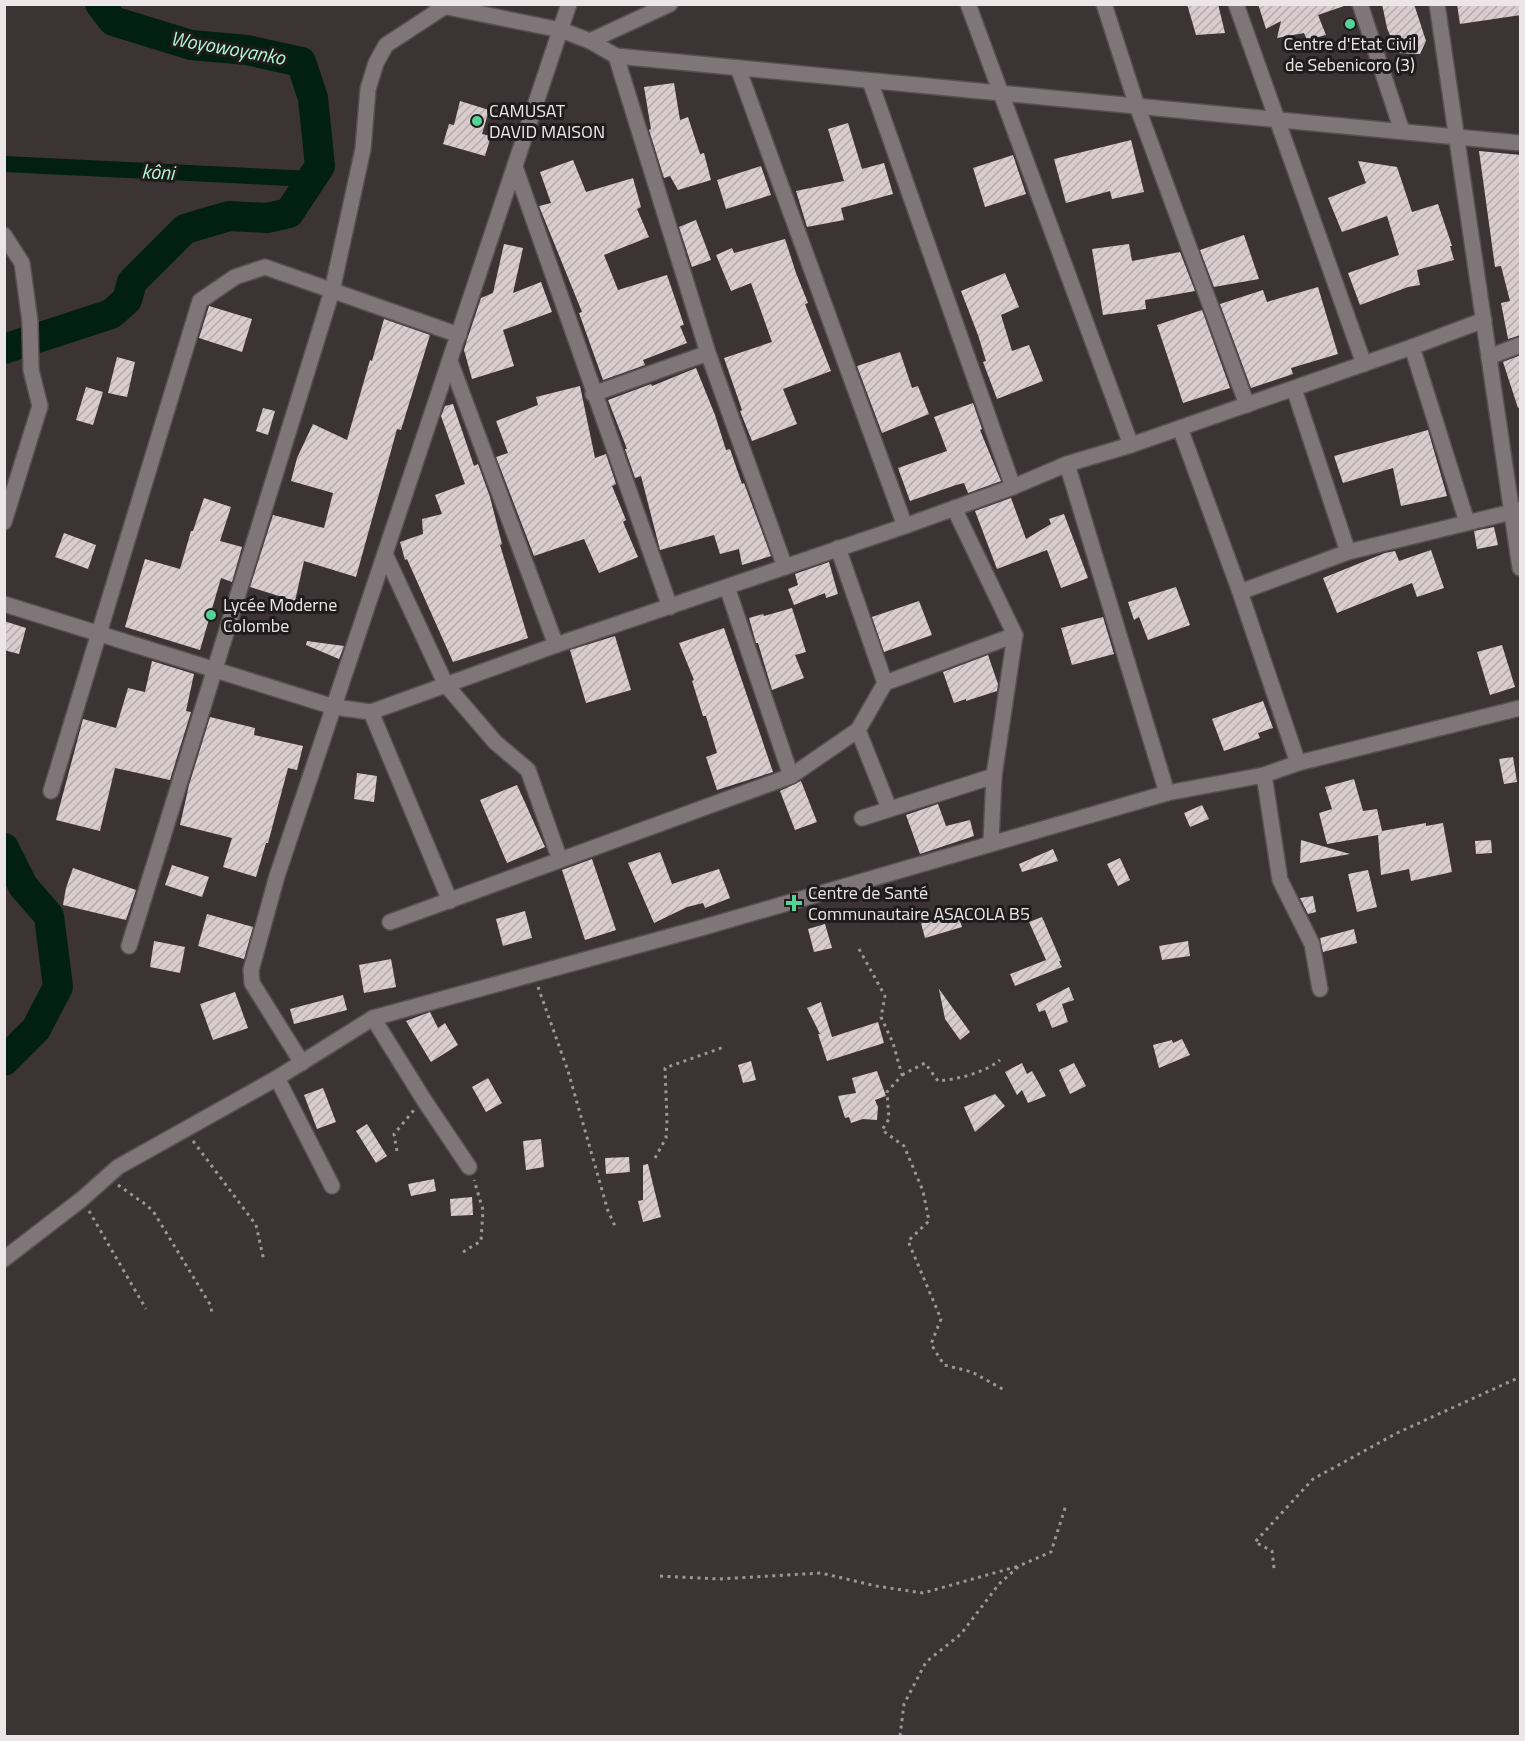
<svg xmlns="http://www.w3.org/2000/svg" width="1525" height="1741" font-family="'Titillium Web',sans-serif">
<style>
.lines{fill:none;stroke-linecap:round;stroke-linejoin:round}
.canal{stroke:#012011;stroke-width:16}
.river{stroke:#012011;stroke-width:30}
.building{fill:url(#building-hatch)}
.minor-casing{stroke:#575052;stroke-width:18}
.path{stroke:#9d9597;stroke-width:3;stroke-dasharray:3 4.5;stroke-linecap:butt}
.minor{stroke:#807578;stroke-width:15}
.poi-dot{fill:#53d396;stroke:#201c1d;stroke-width:2}
.labels{text-anchor:middle;stroke-width:6;stroke-linejoin:round;paint-order:stroke}
.poi-label{font-size:18px;fill:#ece6e8;stroke:#201c1d;text-anchor:start}
.water-label{font-size:20px;font-style:italic;fill:#aff7ce;stroke:#201c1d}
</style>
<defs>
<pattern id="building-hatch" width="6" height="6" patternUnits="userSpaceOnUse" patternTransform="scale(1.5)"><rect width="6" height="6" fill="#d8cccf"/><path d="M-1 1l2-2M0 6l6-6M5 7l2-2" fill="none" stroke="#b4aaad"/></pattern>
</defs>
<rect width="100%" height="100%" fill="#3c3335"/>
<g class="lines">
<!-- canal -->
<polyline class="canal" points="4,164 311,179"/>
<!-- river -->
<g class="river">
<polyline points="4,349 111,314 127,300 132,282 185,229 229,216 267,218 289,213 320,166 313,98 301,62 247,50 191,45 113,21 100,4"/>
<polyline points="4,848 23,886 49,916 58,987 36,1029 4,1061"/>
</g>
</g>
<!-- building -->
<g class="building">
<polygon points="1187,4 1218,4 1225,33 1196,35"/>
<polygon points="1258,4 1344,4 1344,6 1318,15 1326,35 1307,40 1304,33 1277,38 1281,21 1266,29"/>
<polygon points="1382,4 1414,4 1426,41 1420,54 1397,53 1387,28"/>
<polygon points="1457,4 1521,4 1521,15 1460,24"/>
<polygon points="674,83 680,120 688,117 700,154 704,153 711,180 678,190 670,176 664,178 649,130 651,129 644,87"/>
<polygon points="460,101 489,110 482,134 491,136 485,156 443,144 449,124 454,125"/>
<polygon points="848,123 862,169 884,163 893,194 841,208 844,220 807,227 796,191 844,181 828,129"/>
<polygon points="1131,140 1144,192 1112,199 1110,191 1066,203 1054,159"/>
<polygon points="1479,151 1521,155 1521,335 1508,339 1501,303 1510,301 1501,266 1495,267"/>
<polygon points="1013,155 1026,194 985,207 973,168"/>
<polygon points="573,160 586,192 633,178 641,207 637,209 649,237 604,255 618,290 667,275 684,325 680,326 687,343 643,360 645,365 603,380 579,313 582,312 539,206 551,203 540,172"/>
<polygon points="1358,161 1397,167 1412,212 1438,204 1452,246 1450,246 1454,260 1417,270 1420,285 1408,287 1360,305 1348,273 1399,255 1387,216 1342,232 1328,198 1366,183"/>
<polygon points="761,166 771,195 726,209 717,180"/>
<polygon points="696,220 711,260 692,267 679,227"/>
<polygon points="1244,235 1259,279 1214,287 1200,250"/>
<polygon points="785,239 796,273 808,303 805,304 831,371 783,389 797,424 752,441 740,411 742,410 724,358 772,342 751,283 731,291 716,255 732,248 734,253"/>
<polygon points="504,244 523,248 513,293 541,282 552,312 503,330 514,366 472,379 464,350 467,340 481,298 493,293"/>
<polygon points="1129,244 1132,261 1180,252 1195,291 1145,300 1146,309 1103,315 1092,249"/>
<polygon points="1005,273 1019,307 1001,315 1012,351 1029,345 1043,381 997,399 983,362 986,361 978,335 961,291"/>
<polygon points="1318,287 1338,354 1291,368 1293,374 1251,388 1220,304 1263,290 1267,302"/>
<polygon points="209,306 252,319 242,352 199,338"/>
<polygon points="1202,310 1230,388 1183,403 1157,325"/>
<polygon points="384,319 430,335 401,430 397,429 389,458 356,577 304,561 295,601 250,587 273,515 324,528 333,493 291,481 297,458 313,424 347,440 370,360 372,361"/>
<polygon points="900,352 912,388 918,386 929,414 882,433 857,366"/>
<polygon points="1521,355 1521,408 1518,408 1503,362"/>
<polygon points="117,357 135,362 127,397 108,393"/>
<polygon points="696,368 715,415 726,450 730,449 742,484 744,483 771,556 742,565 739,549 720,554 714,535 660,550 641,476 635,478 625,449 627,449 608,400 651,384 652,386"/>
<polygon points="580,386 595,458 606,454 616,484 612,486 626,520 623,522 638,557 599,573 584,539 534,556 496,457 508,453 496,421 538,405 536,397"/>
<polygon points="86,387 103,392 93,425 76,420"/>
<polygon points="973,403 982,429 980,430 1001,481 968,493 964,483 956,485 910,501 898,468 947,451 934,417"/>
<polygon points="453,404 474,466 478,464 490,497 502,544 500,545 528,638 453,662 407,559 405,560 400,542 423,534 422,519 442,514 435,495 465,484 441,416 445,406"/>
<polygon points="263,408 275,411 268,435 256,431"/>
<polygon points="1428,430 1447,496 1401,506 1393,468 1343,483 1334,456"/>
<polygon points="204,498 231,507 220,541 242,547 232,582 221,578 200,650 125,627 145,559 180,569 191,531 193,531"/>
<polygon points="1011,498 1026,539 1051,524 1049,519 1064,514 1088,578 1061,588 1047,550 997,569 975,511"/>
<polygon points="1494,527 1498,545 1477,549 1474,531"/>
<polygon points="64,533 96,545 88,569 55,557"/>
<polygon points="1431,550 1444,588 1417,597 1412,583 1337,613 1323,578 1385,553 1395,551 1399,561"/>
<polygon points="829,562 838,594 826,598 825,593 794,605 788,589 798,585 795,574"/>
<polygon points="1176,587 1190,625 1148,640 1139,617 1134,620 1128,602"/>
<polygon points="919,601 932,635 884,652 872,617"/>
<polygon points="792,608 806,652 795,655 804,678 772,690 758,643 756,643 749,618 763,614 764,616"/>
<polygon points="1103,617 1114,654 1072,665 1061,628"/>
<polygon points="4,621 26,628 19,654 4,650"/>
<polygon points="724,628 773,772 717,790 706,757 717,753 706,716 703,716 692,681 694,680 679,643"/>
<polygon points="615,636 631,690 586,703 570,650"/>
<polygon points="307,641 344,646 339,659 306,645"/>
<polygon points="1502,645 1515,687 1490,695 1477,652"/>
<polygon points="988,655 998,684 997,691 966,701 966,699 954,703 943,672"/>
<polygon points="152,661 194,674 186,711 191,712 170,780 115,768 100,831 56,820 83,719 116,728 128,688 145,692"/>
<polygon points="1263,701 1273,728 1258,733 1260,738 1224,751 1212,719"/>
<polygon points="210,717 255,728 254,735 303,746 297,770 288,768 268,843 266,843 256,877 223,867 232,838 180,825 189,785"/>
<polygon points="1513,757 1517,782 1504,784 1499,759"/>
<polygon points="357,773 377,776 374,802 354,799"/>
<polygon points="1354,779 1363,811 1377,809 1382,831 1426,823 1426,826 1443,823 1452,872 1411,881 1409,869 1381,875 1378,835 1327,844 1319,813 1332,809 1325,787"/>
<polygon points="801,781 817,822 795,830 780,791"/>
<polygon points="517,785 545,847 507,863 480,800"/>
<polygon points="938,804 946,826 970,820 974,836 920,854 906,815"/>
<polygon points="1202,805 1209,819 1190,827 1184,813"/>
<polygon points="1301,840 1350,854 1300,863"/>
<polygon points="1491,840 1492,853 1476,854 1475,841"/>
<polygon points="1053,849 1058,861 1022,872 1019,864"/>
<polygon points="660,852 672,884 719,869 730,898 705,908 703,903 687,907 654,923 628,863"/>
<polygon points="1120,858 1130,880 1118,886 1107,864"/>
<polygon points="592,859 616,930 585,940 562,870"/>
<polygon points="172,865 209,877 202,897 165,885"/>
<polygon points="73,868 136,890 126,920 63,905 66,888"/>
<polygon points="1368,870 1377,907 1357,912 1348,874"/>
<polygon points="1313,896 1316,912 1308,914 1300,898"/>
<polygon points="525,911 532,938 503,946 496,919"/>
<polygon points="957,912 962,927 925,938 921,923"/>
<polygon points="207,914 253,927 244,959 198,946"/>
<polygon points="1042,917 1061,961 1059,961 1062,967 1015,986 1010,974 1046,960 1029,922"/>
<polygon points="825,924 832,948 814,952 808,929"/>
<polygon points="1354,929 1357,943 1323,952 1320,938"/>
<polygon points="154,941 185,947 180,973 150,967"/>
<polygon points="1188,941 1190,956 1162,960 1159,946"/>
<polygon points="391,959 396,987 364,993 359,965"/>
<polygon points="1069,987 1074,1000 1062,1004 1068,1022 1052,1028 1045,1010 1039,1012 1036,1004"/>
<polygon points="939,989 970,1032 960,1040 945,1019"/>
<polygon points="235,992 248,1028 213,1040 200,1004"/>
<polygon points="343,995 347,1010 294,1024 290,1009"/>
<polygon points="821,1002 832,1037 878,1022 884,1043 827,1061 818,1034 820,1034 807,1008"/>
<polygon points="430,1012 438,1028 445,1023 458,1045 431,1062 406,1021"/>
<polygon points="1182,1039 1190,1055 1159,1068 1153,1045 1172,1040 1173,1043"/>
<polygon points="751,1061 756,1080 743,1083 738,1065"/>
<polygon points="1022,1063 1027,1074 1032,1071 1046,1096 1028,1103 1022,1090 1017,1095 1005,1072"/>
<polygon points="1074,1063 1086,1086 1070,1094 1059,1070"/>
<polygon points="877,1071 886,1096 875,1100 878,1107 877,1120 863,1119 851,1123 849,1117 845,1118 838,1096 856,1093 852,1078"/>
<polygon points="488,1078 502,1103 486,1112 472,1087"/>
<polygon points="323,1088 336,1122 317,1129 304,1095"/>
<polygon points="995,1094 1005,1106 975,1132 964,1107"/>
<polygon points="367,1124 387,1156 376,1163 356,1131"/>
<polygon points="541,1139 544,1167 526,1170 523,1141"/>
<polygon points="629,1157 630,1172 606,1174 605,1158"/>
<polygon points="648,1164 661,1217 643,1222 638,1201 643,1200 643,1165"/>
<polygon points="434,1179 436,1191 411,1196 408,1184"/>
<polygon points="472,1197 473,1215 451,1216 450,1199"/>
</g>
<g class="lines">
<!-- minor casing -->
<g class="minor-casing">
<g id="minor">
<polyline points="968,4 1131,445"/>
<polyline points="1104,4 1137,106 1247,405"/>
<polyline points="1236,4 1364,364"/>
<polyline points="1360,4 1402,131"/>
<polyline points="1437,4 1520,568"/>
<polyline points="437,5 561,30 590,41 670,4"/>
<polyline points="590,41 616,56 708,353 785,567"/>
<polyline points="616,56 1520,143"/>
<polyline points="738,68 905,526"/>
<polyline points="870,81 1013,487"/>
<polyline points="515,167 670,607"/>
<polyline points="4,235 22,263 30,322 31,370 40,406 4,522"/>
<polyline points="1412,347 1467,522"/>
<polyline points="1489,357 1520,345"/>
<polyline points="450,361 556,645"/>
<polyline points="1294,389 1348,552"/>
<polyline points="593,394 708,353"/>
<polyline points="1180,428 1240,592 1298,763"/>
<polyline points="1067,464 1167,793"/>
<polyline points="954,508 1015,635 994,776 991,842"/>
<polyline points="838,548 885,683"/>
<polyline points="385,554 446,685 495,742 528,770 560,860"/>
<polyline points="727,587 791,776"/>
<polyline points="1240,592 1348,552 1520,510"/>
<polyline points="4,604 334,707 371,712 556,645 905,526 1013,487 1067,464 1131,445 1412,347 1484,320"/>
<polyline points="371,712 450,901"/>
<polyline points="1264,775 1280,880 1312,944 1320,989"/>
<polyline points="51,791 200,301 235,277 265,267 459,335"/>
<polyline points="889,808 858,730 885,683 1015,635"/>
<polyline points="862,818 994,776"/>
<polyline points="390,922 791,776 858,730"/>
<polyline points="129,946 332,291 363,149 368,89 376,63 386,45 444,7"/>
<polyline points="373,1018 424,1100 469,1167"/>
<polyline points="302,1063 252,983 251,970 277,876 569,4"/>
<polyline points="277,1078 332,1186"/>
<polyline points="4,1259 82,1199 118,1167 277,1078 373,1018 701,928 1167,793 1264,775 1298,763 1520,708"/>
</g>
</g>
<!-- path -->
<g class="path">
<polyline points="859,949 885,996 881,1017 893,1043 902,1075 887,1092 889,1119 882,1130 904,1146 923,1191 929,1221 908,1241 941,1319 931,1344 944,1365 972,1372 1006,1391"/>
<polyline points="538,987 568,1071 608,1211 615,1226"/>
<path d="M902,1075L925,1063L938,1081C959,1079 984,1073 1000,1060"/>
<polyline points="193,1141 256,1225 264,1261"/>
<polyline points="397,1151 394,1134 414,1110"/>
<polyline points="655,1158 666,1138 667,1120 665,1068 724,1047"/>
<polyline points="118,1185 145,1204 153,1211 211,1306 212,1316"/>
<polyline points="89,1211 146,1309"/>
<polyline points="463,1252 481,1241 483,1210 474,1180"/>
<polyline points="1274,1568 1272,1551 1255,1542 1313,1479 1397,1433 1520,1377"/>
<polyline points="660,1576 719,1579 821,1573 876,1586 923,1593 1019,1566"/>
<polyline points="900,1736 904,1704 926,1662 961,1634 999,1584 1019,1566 1051,1552 1066,1505"/>
</g>
<!-- minor -->
<use href="#minor" class="minor"/>
</g>
<!-- markers -->
<g class="poi-dot">
<circle cx="1350" cy="24" r="6"/>
<circle cx="477" cy="121" r="6"/>
<circle cx="211" cy="615" r="6"/>
<path d="M791 894h6v6h6v6h-6v6h-6v-6h-6v-6h6z"/>
</g>
<g class="labels">
<!-- poi labels -->
<g class="poi-label">
<text x="1350" y="50" text-anchor="middle">Centre d'Etat Civil<tspan x="1350" dy="21">de Sebenicoro (3)</tspan></text>
<text x="489" y="117">CAMUSAT<tspan x="489" dy="21">DAVID MAISON</tspan></text>
<text x="223" y="611">Lycée Moderne<tspan x="223" dy="21">Colombe</tspan></text>
<text x="808" y="899">Centre de Santé<tspan x="808" dy="21">Communautaire ASACOLA B5</tspan></text>
</g>
<!-- water labels -->
<g class="water-label">
<text transform="translate(228 48) rotate(10)" y="7">Woyowoyanko</text>
<text transform="translate(158 172) rotate(3)" y="7">kôni</text>
</g>
</g>
<!-- border -->
<rect width="1525" height="1741" fill="none" stroke="#ece6e8" stroke-width="12"/>
</svg>
